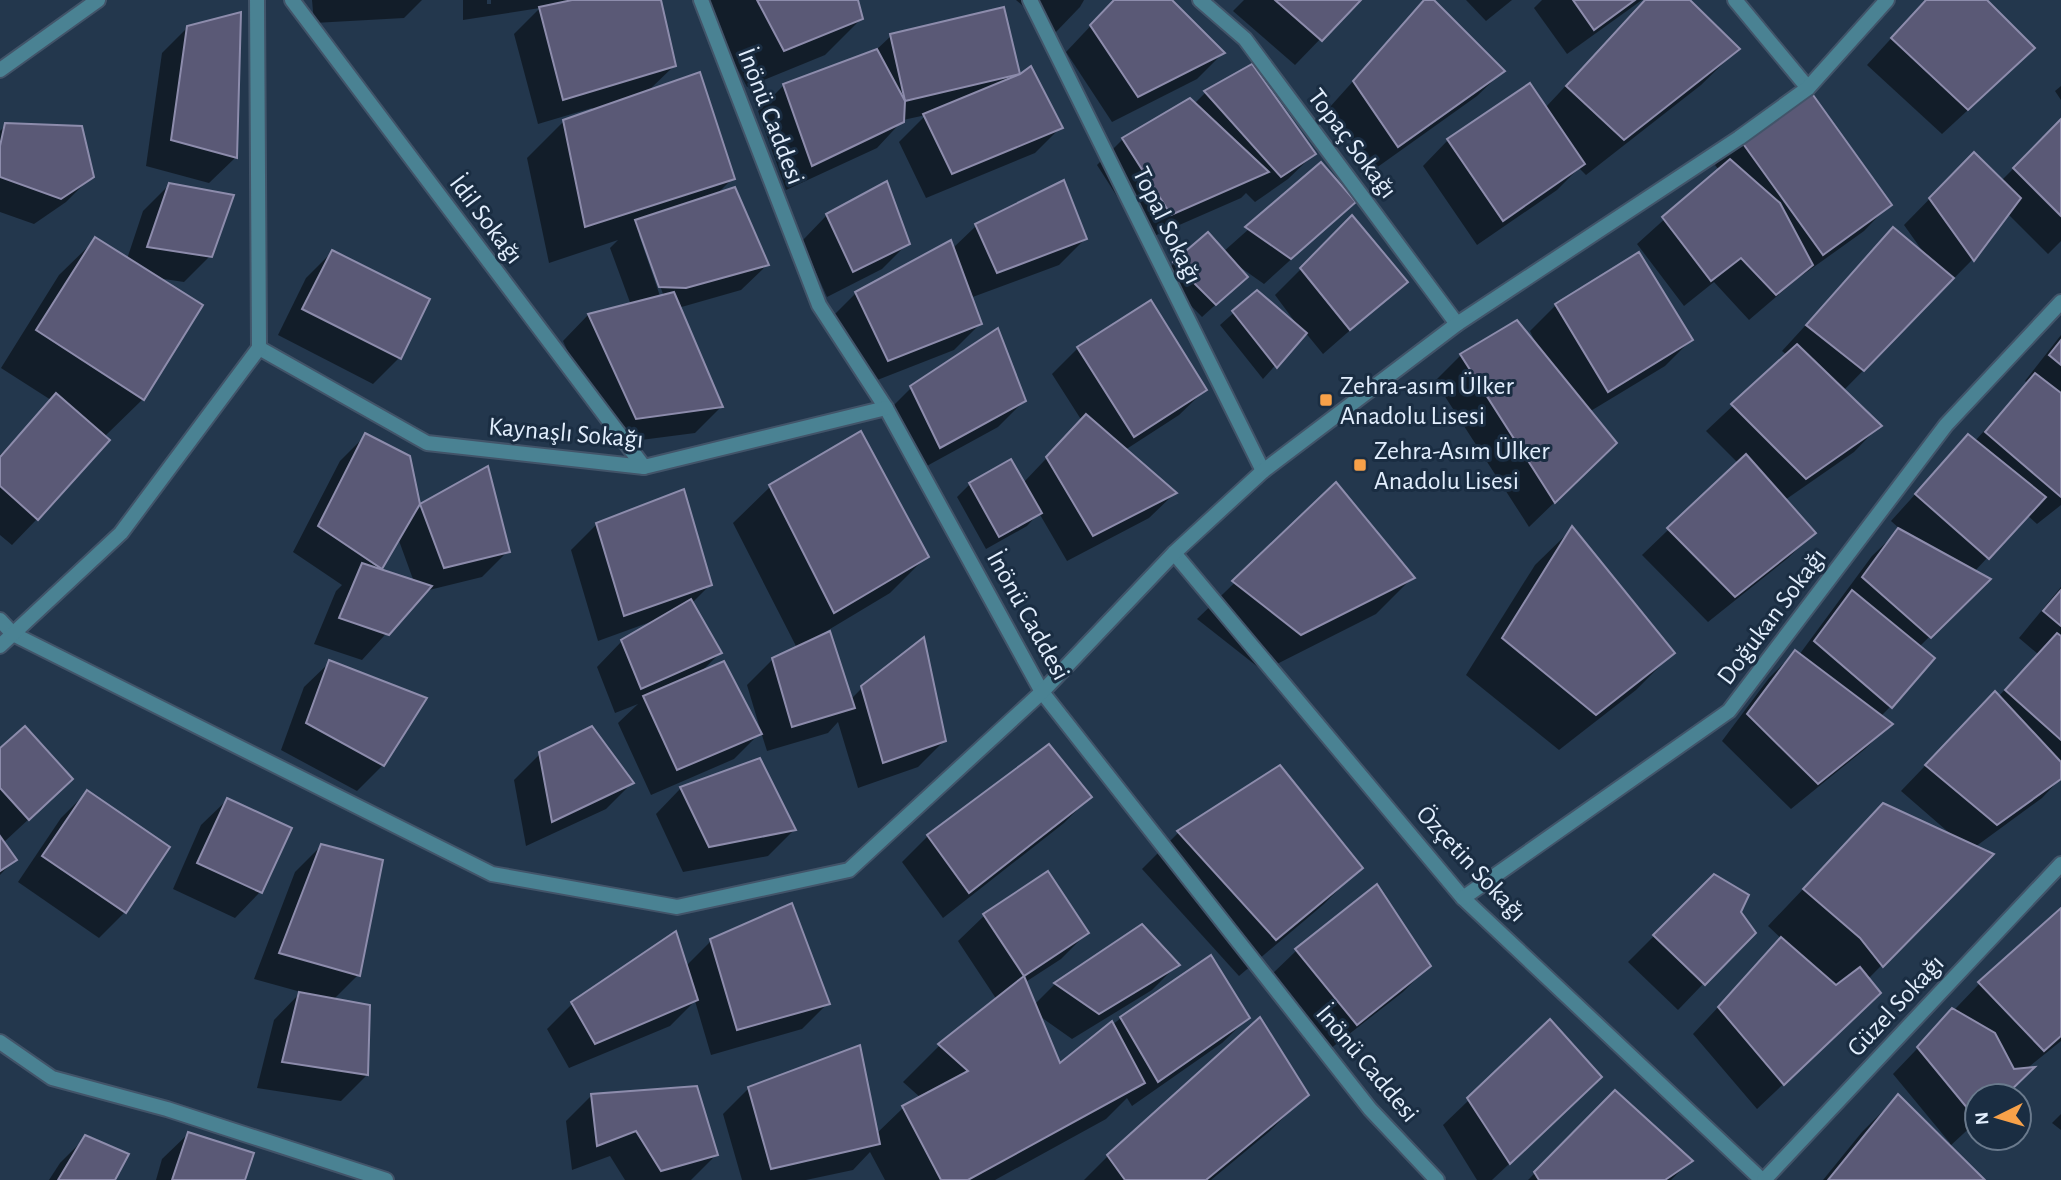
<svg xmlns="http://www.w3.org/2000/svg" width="2061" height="1180" font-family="'Alegreya Sans',sans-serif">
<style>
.shadow{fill:#0007;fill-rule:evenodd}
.building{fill:#5a5976;stroke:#8d8cac;stroke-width:2}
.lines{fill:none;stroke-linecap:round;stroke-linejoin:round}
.street-casing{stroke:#425469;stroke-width:18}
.street{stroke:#4a8293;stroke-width:14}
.poi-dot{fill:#f7a149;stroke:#1a2d42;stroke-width:2.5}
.labels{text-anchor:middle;stroke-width:6;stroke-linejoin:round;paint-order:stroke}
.street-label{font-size:26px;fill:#e2eefd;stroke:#1a2d42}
.poi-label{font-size:26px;fill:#e2eefd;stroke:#1a2d42;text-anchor:start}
</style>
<rect width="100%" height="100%" fill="#23374d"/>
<!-- shadow -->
<g class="shadow">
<polygon points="312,0 422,0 404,18 314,23"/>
<path d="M463,0H487V4H491V0H659L674,66L647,92L733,178L715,196L767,265L741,290L678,308L721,407L695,433L610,444L563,341L588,315L631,305L610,248L618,240L549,263L527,158L564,121L593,111L592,108L538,124L514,34L540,8L463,20ZM639,235H642L663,294L660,296Z"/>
<polygon points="701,0 856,0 862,18 825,55 747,87"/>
<polygon points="1016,0 1084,0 1080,7 1055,33"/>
<polygon points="1115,0 1170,0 1223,53 1197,79 1112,122 1066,52"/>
<polygon points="1244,0 1358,0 1295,65 1233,11"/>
<polygon points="1426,0 1431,0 1503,71 1477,96 1372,171 1329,108"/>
<polygon points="1466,0 1512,0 1486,21"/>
<polygon points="1542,0 1642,0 1567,54 1534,8"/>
<polygon points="1646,0 1688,0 1738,49 1701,85 1586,175 1579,168 1557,190 1477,245 1423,166 1448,140 1545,108"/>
<polygon points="1926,0 1984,0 2007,74 1942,134 1867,65"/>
<polygon points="1003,9 1019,77 1061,127 1035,153 926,198 899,142 926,115 903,120 877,148 786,190 758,111 784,85 875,51 891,36"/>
<polygon points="239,14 235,158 209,183 146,166 162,53 188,27"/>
<polygon points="2061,86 2061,100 2055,91"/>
<polygon points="1205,93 1314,154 1288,179 1255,202 1246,193 1241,198 1145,240 1097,165 1123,139 1190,100 1194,104"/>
<polygon points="2061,121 2061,241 2048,254 2007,213 1972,260 1843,391 1879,426 1854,452 1785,500 1814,533 1788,558 1708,622 1642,555 1738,463 1706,431 1787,355 1782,351 1893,230 1926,256 1904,225 1948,180 2001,181"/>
<polygon points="6,125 92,176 66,202 34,224 0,212 0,131"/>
<polygon points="1740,139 1889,205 1864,231 1797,279 1749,320 1714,282 1684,306 1637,244 1719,170 1715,165"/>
<polygon points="1321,165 1354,202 1264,284 1237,265 1246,277 1202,317 1162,276 1174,263 1223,252"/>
<polygon points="1063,182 1085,239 1059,265 970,298 980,324 954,350 862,386 830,319 856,293 952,249 976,226"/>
<polygon points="169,185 210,256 184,282 157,278 143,399 104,437 37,519 12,545 0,535 0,455 51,400 1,368 59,275 96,239 127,259 143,211"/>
<polygon points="827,215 908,243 882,269 827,297 802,241"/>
<polygon points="1352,218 1405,282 1323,354 1305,332 1263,379 1220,325 1257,292 1301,330 1275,295"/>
<polygon points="332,252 399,358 373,384 278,335 306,278"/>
<polygon points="1556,305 1691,340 1665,366 1589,412 1589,469 1529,527 1435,381 1461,355 1539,350 1530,331"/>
<polygon points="2061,335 2061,505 2037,524 2027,515 1974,572 1988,579 1919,647 1891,706 1881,716 1891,724 1865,749 1791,809 1722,741 1769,678 1795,652 1799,655 1872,556 1900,529 1891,521 1968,436 1975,441 2027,383 2025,381"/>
<polygon points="1078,348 1205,390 1179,415 1125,450 1175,493 1149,518 1067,561 1039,513 1027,526 986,549 957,497 970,484 1023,483 1082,421 1052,374"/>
<polygon points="911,388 1024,401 998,427 914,473 885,414"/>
<polygon points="860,433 927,556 890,593 820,635 851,699 862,688 944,741 918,767 858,788 838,722 828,733 767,751 761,732 734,759 651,795 618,723 638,704 615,713 597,667 622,641 653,621 598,641 571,550 597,524 710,585 692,603 720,653 700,673 761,732 747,685 773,659 797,648 733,523 770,487"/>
<path d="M366,435L416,511L422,505L508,551L482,577L425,591L362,660L314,644L336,591L342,585L293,552L340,461ZM398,538L414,582L378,570Z"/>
<polygon points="1336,485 1412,578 1376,614 1263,671 1197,619"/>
<polygon points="1572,529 1673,653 1636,690 1559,750 1466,675 1535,565"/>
<polygon points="2061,587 2061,778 2042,798 1975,847 1991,855 1868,979 1853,1018 1757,1109 1693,1034 1782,939 1768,926 1883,805 1954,837 1901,791 1970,719 1998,697 2038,654 2019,638"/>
<polygon points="330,662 424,699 383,765 357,791 281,750 304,687"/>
<polygon points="0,751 45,804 3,843 14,860 0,875"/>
<polygon points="540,754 632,783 606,809 526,846 514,780"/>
<polygon points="1280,767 1361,867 1324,904 1239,976 1142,869 1178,833"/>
<polygon points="681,788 794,830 768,856 683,872 656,814"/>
<polygon points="87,792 125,912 99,938 18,882 61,818"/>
<polygon points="1090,797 1064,823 943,918 902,862 928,836"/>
<polygon points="227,800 260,892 235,918 173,889 201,825"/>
<polygon points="321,846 358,975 333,1000 367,1075 341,1101 257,1088 274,1020 301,992 254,979 295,872"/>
<polygon points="1048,873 1087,933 1061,959 1024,983 1034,1005 1055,984 1177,965 1152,990 1072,1039 1038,1015 1059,1066 1121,1018 1248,1018 1222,1043 1132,1106 1127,1098 1106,1119 995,1180 885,1180 870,1152 853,1170 806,1180 742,1180 723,1114 749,1088 876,1134 903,1108 921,1098 903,1082 939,1046 997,1000 958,941 984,916"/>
<polygon points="1714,876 1753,932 1678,1010 1628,962"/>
<polygon points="1376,887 1429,966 1403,992 1330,1049 1270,976 1296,951"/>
<polygon points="2061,910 2061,1041 2025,1070 2004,1096 1977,1096 1977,1121 1949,1147 1983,1180 1823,1180 1862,1132 1898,1096 1948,1145 1950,1143 1893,1074 1979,984"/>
<polygon points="711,941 828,1003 802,1029 711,1055 695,1001 670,1026 569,1068 547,1029 573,1003 686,966"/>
<polygon points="1615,1092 1690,1161 1671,1180 1528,1180"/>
<polygon points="1307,1094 1270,1131 1211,1180 1084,1180 1108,1156"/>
<polygon points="592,1095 716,1155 691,1180 625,1180 610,1156 572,1170 566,1121"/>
<polygon points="1469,1100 1574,1103 1492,1180 1477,1180 1443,1125"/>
<polygon points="2061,1114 2061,1130 2052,1123"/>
<polygon points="188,1134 243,1180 156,1180 162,1159"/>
<polygon points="86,1137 113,1180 49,1180 60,1163"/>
</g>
<!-- building -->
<g class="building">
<polygon points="572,0 661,0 676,66 563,100 539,7"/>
<polygon points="757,0 858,0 863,19 784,51"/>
<polygon points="1114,0 1172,0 1225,53 1138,97 1090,25"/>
<polygon points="1275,0 1361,0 1322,41"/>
<polygon points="1424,0 1434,0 1505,71 1398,147 1353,81"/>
<polygon points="1573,0 1635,0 1594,30"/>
<polygon points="1645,0 1690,0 1740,49 1624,140 1566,86"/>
<polygon points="1926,0 1987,0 2035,48 1968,110 1891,38"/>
<polygon points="1004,7 1020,74 905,101 890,34"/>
<polygon points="241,12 237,158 171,140 187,26"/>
<polygon points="877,49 905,101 904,122 812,166 783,84"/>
<polygon points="1252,64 1316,154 1281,177 1204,91"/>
<polygon points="1031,66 1063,128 952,174 923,114 1020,74"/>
<polygon points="700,72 735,179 585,227 563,120"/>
<polygon points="1530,83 1585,164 1503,221 1447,139"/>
<polygon points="1808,88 1892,205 1823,255 1739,138"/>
<polygon points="1190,98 1269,172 1171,215 1122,138"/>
<polygon points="2061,119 2061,216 2013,168"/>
<polygon points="5,123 82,126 94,177 61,199 0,177 0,146"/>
<polygon points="1974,152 2021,198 1974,261 1929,198"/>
<polygon points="1730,159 1780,203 1813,265 1776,295 1741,258 1711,281 1662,217"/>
<polygon points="1321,162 1356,202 1291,259 1245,227"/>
<polygon points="1064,180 1087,239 997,273 975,224"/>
<polygon points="887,181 910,244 853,272 826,214"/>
<polygon points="169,183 234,195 212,257 147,247"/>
<polygon points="735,187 769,265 686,288 659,287 635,220"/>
<polygon points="1352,215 1408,282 1350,330 1300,268"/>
<polygon points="1893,227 1954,278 1864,371 1806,325"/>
<polygon points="1208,232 1248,277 1216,305 1173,262"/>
<polygon points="95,237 203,305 144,400 36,330"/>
<polygon points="951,240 982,324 888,361 855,292"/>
<polygon points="332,250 430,299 401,359 302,309"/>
<polygon points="1639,252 1693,340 1608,392 1555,304"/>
<polygon points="1257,290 1307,333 1277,368 1232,311"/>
<polygon points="674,292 723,407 636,419 588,314"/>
<polygon points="1151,300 1207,390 1134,437 1077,347"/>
<polygon points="1517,320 1617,443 1555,503 1460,354"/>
<polygon points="998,328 1026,401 940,448 910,386"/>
<polygon points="2061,340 2061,365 2049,355"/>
<polygon points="1797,344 1882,426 1806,479 1731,404"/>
<polygon points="2035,373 2061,393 2061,497 1985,432"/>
<polygon points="56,393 110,440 38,520 0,486 0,457"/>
<polygon points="1086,414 1177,493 1093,536 1046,457"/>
<polygon points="861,431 929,557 834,613 769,485"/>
<polygon points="365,433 410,456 420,504 382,569 318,526"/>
<polygon points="1968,434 2046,497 1989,559 1915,494"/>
<polygon points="1746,454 1816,533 1735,597 1667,528"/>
<polygon points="1011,459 1042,513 999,537 969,483"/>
<polygon points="488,466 510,552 444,568 420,504"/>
<polygon points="1336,482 1415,578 1301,635 1232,581"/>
<polygon points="684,489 712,585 624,616 596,523"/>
<polygon points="1572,526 1675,653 1596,715 1502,638"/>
<polygon points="1898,528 1991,579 1931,638 1862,577"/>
<polygon points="362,563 432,586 389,635 339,618"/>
<polygon points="1852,590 1935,658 1892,708 1814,641"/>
<polygon points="2061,590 2061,626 2043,611"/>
<polygon points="691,599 722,653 641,689 621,640"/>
<polygon points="830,631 855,708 792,727 772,658"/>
<polygon points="2057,633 2061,636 2061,740 2005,690"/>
<polygon points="924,637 946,741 883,763 861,686"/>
<polygon points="1795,650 1893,724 1818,784 1747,714"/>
<polygon points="329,660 427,698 384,766 306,723"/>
<polygon points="724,661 762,734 677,770 643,696"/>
<polygon points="1995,691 2061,762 2061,779 1997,825 1925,765"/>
<polygon points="25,726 73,779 29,820 0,788 0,748"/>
<polygon points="592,726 634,783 552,822 539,752"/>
<polygon points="1049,744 1092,797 969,893 927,835"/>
<polygon points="760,758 796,830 709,847 680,787"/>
<polygon points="1280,765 1363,868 1276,940 1177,831"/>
<polygon points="87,790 170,847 126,913 42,856"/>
<polygon points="227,798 292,828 262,893 197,863"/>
<polygon points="1883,803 1994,854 1883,967 1860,938 1803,889"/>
<polygon points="0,836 17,860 0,871"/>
<polygon points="321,844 383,860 360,976 279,953"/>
<polygon points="1048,871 1089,933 1024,976 983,914"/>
<polygon points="1714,874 1749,895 1741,912 1756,933 1705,985 1653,935"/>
<polygon points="1377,884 1431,966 1357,1025 1295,949"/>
<polygon points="792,903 830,1004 737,1030 710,939"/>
<polygon points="2061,908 2061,1036 2044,1051 1978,982"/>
<polygon points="1142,924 1180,965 1099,1014 1054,983"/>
<polygon points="676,931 698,1000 595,1044 571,1002"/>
<polygon points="1781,937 1836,985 1860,967 1881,993 1784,1085 1718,1007"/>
<polygon points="1211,955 1250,1018 1158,1082 1120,1017"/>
<polygon points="1024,976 1060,1063 1112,1021 1145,1083 968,1180 941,1180 902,1106 968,1071 938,1044"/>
<polygon points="299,992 370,1005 368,1075 282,1062"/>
<polygon points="1952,1008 1995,1033 2014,1069 2035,1067 2005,1096 1977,1096 1977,1120 1917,1047"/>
<polygon points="1260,1017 1309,1095 1206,1180 1125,1180 1107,1155"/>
<polygon points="1550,1019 1602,1077 1510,1164 1467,1098"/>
<polygon points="860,1045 880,1144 771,1169 748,1087"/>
<polygon points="697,1086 718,1155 661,1171 636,1131 597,1146 591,1094"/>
<polygon points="1615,1090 1693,1161 1665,1180 1539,1180 1534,1172"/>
<polygon points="1898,1094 1985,1180 1828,1180"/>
<polygon points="188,1132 254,1153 245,1180 172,1180"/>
<polygon points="85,1135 129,1154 115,1180 58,1180"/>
</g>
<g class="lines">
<!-- street casing -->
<g class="street-casing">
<g id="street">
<polyline points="292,0 644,467"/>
<polyline points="701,0 819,305 886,408 1042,692 1370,1109 1437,1180"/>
<polyline points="1030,0 1263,471"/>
<polyline points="1200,0 1245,39 1457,324"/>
<polyline points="1735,0 1808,88"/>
<polyline points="0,70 98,0"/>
<polyline points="259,348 427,443 644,467 886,408"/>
<polyline points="1174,553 1463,898 1762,1180"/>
<polyline points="0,620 13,634 492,874 677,907 849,870 1042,692 1174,553 1263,471 1457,324 1739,138 1808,88 1887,0"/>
<polyline points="0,646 121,533 259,348 257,0"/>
<polyline points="1463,898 1729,711 1946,425 2061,302"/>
<polyline points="0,1042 52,1078 167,1109 386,1180"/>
<polyline points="1764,1180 2061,864"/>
</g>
</g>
<!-- street -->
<use href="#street" class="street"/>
</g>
<!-- markers -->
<g class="poi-dot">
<rect x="1319" y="393" width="14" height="14" rx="3.5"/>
<rect x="1353" y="458" width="14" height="14" rx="3.5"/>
</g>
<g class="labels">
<!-- street labels -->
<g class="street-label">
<text transform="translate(772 116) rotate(69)" y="9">İnönü Caddesi</text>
<text transform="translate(1353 143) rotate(53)" y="9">Topaç Sokağı</text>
<text transform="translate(487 219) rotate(53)" y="9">İdil Sokağı</text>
<text transform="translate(1168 225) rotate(64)" y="9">Topal Sokağı</text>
<text transform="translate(566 432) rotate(5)" y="9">Kaynaşlı Sokağı</text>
<text transform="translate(1029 615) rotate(61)" y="9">İnönü Caddesi</text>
<text transform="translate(1771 616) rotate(-53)" y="9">Doğukan Sokağı</text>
<text transform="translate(1472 863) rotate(47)" y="9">Özçetin Sokağı</text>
<text transform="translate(1895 1005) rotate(-47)" y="9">Güzel Sokağı</text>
<text transform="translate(1368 1063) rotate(50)" y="9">İnönü Caddesi</text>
</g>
<!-- poi labels -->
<g class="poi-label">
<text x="1340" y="394">Zehra-asım Ülker<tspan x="1340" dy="30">Anadolu Lisesi</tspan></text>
<text x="1374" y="459">Zehra-Asım Ülker<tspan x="1374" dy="30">Anadolu Lisesi</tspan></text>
</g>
</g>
<!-- north arrow -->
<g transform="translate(1998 1117) rotate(265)"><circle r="33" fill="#1a2d42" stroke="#6a7a8d" stroke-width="2"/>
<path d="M0-5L12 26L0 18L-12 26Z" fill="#f7a149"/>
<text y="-10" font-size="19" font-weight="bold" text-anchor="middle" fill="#e2eefd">N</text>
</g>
</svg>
